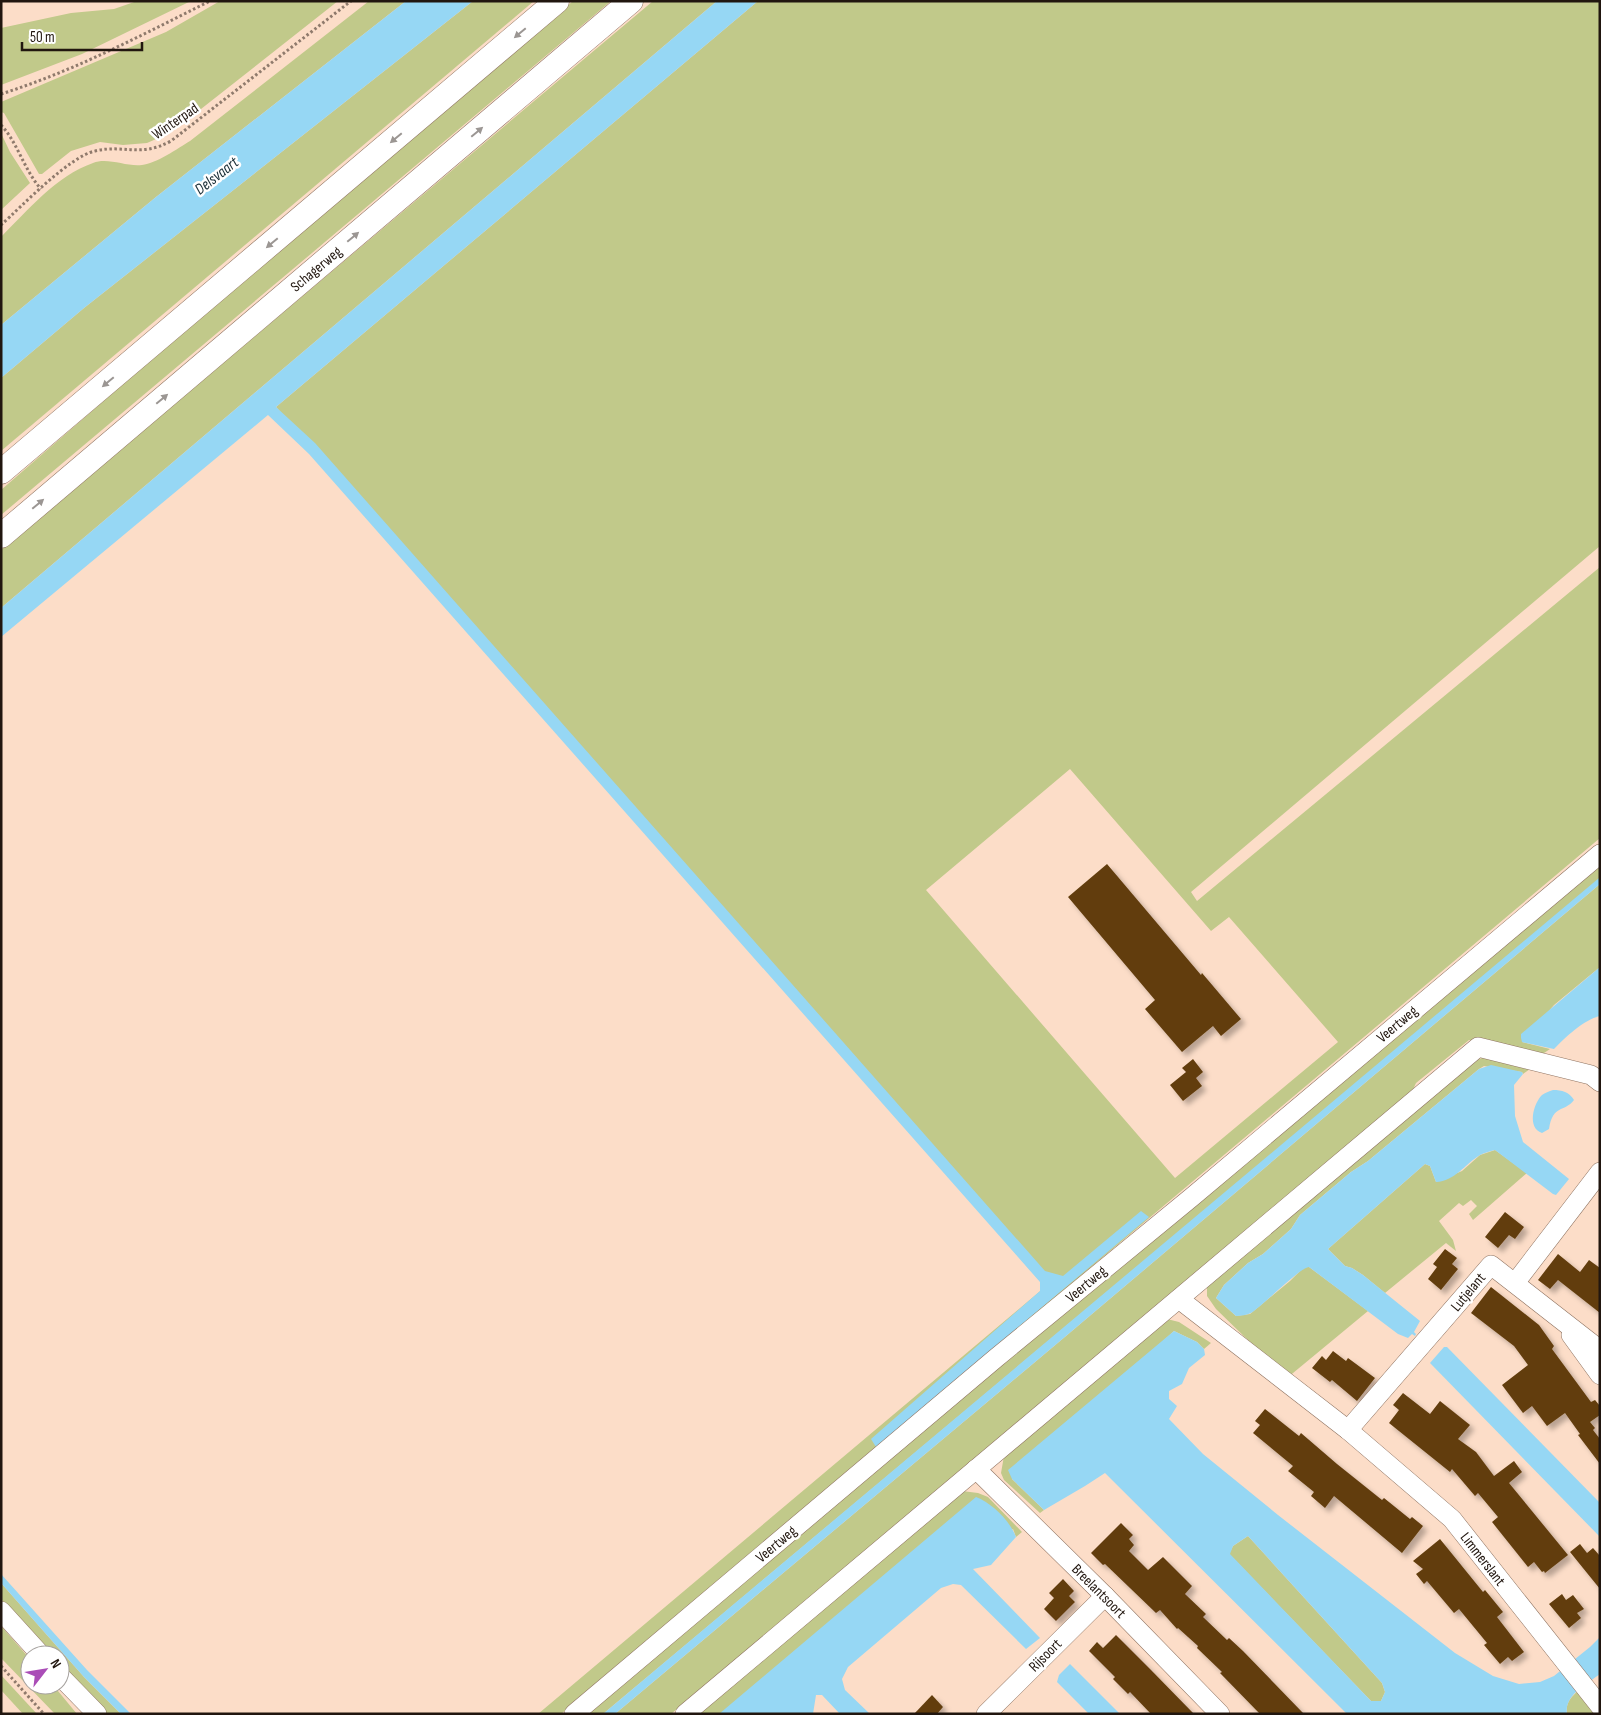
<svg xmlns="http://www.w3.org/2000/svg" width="1601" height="1715" font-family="'Sofia Sans Condensed',sans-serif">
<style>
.green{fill:#c1c98a;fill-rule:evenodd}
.water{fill:#96d7f4;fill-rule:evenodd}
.building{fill:#623e10;filter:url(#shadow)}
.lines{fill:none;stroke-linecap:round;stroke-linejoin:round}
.minor-casing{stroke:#8f7361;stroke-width:20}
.major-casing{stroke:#8f7361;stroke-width:25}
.path{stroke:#8f7a6c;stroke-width:3;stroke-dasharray:2.5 2.5;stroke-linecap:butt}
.minor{stroke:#fff;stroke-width:19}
.major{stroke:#fff;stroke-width:24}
.oneway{fill:#9b9693}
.labels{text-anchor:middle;stroke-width:5;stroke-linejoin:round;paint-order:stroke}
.street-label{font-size:15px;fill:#21160f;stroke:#fff}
.water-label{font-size:16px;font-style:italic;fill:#172c35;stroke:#fff}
</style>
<defs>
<filter id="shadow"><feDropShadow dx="4.5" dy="4.5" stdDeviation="2.5" flood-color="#0004"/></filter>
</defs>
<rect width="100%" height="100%" fill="#fcddc8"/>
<!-- green -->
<g class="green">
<polygon points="137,1 191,1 82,54 1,85 1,28 71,13 114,9"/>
<polygon points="220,1 338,1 201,109 163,136 147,143 123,145 100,142 71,151 42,174 39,174 4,113 1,112 1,102 166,32"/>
<path d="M369,1H406L156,197L1,325V237C28,210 56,176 93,163C108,157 126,167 142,165C157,163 177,149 190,141Z"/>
<polygon points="473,1 534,1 1,451 1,378 84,308"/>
<polygon points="573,1 611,1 1,515 1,490 190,326"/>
<polygon points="653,1 717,1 1,608 1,550"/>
<path d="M758,1H1600V546L1191,892L1197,901L1600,567V838L561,1714H538L1045,1287L276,407ZM1070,769L1211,931L1229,917L1338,1042L1175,1178L926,890Z"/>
<polygon points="1,133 10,152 30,183 1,210"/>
<polygon points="1600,863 1600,879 603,1714 586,1714"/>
<polygon points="1600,884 1600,967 1554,1005 1522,1042 1550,1049 1541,1055 1469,1040 1416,1083 1411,1094 671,1714 615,1714 1066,1336"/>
<polygon points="1493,1057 1530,1069 1523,1074 1522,1072 1484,1066 1479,1069 1368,1161 1351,1172 1300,1215 1291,1229 1263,1254 1248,1263 1224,1285 1216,1298 1236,1316 1250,1314 1290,1281 1304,1267 1309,1267 1368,1311 1287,1378 1216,1309 1207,1296 1207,1283 1468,1064 1482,1058"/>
<polygon points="1495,1150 1527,1173 1473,1220 1469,1214 1477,1206 1471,1200 1463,1206 1459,1203 1439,1221 1453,1240 1456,1251 1446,1243 1385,1293 1363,1275 1352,1268 1345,1266 1328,1249 1425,1164 1430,1166 1436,1182 1462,1171 1480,1155"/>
<polygon points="1167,1319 1179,1322 1211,1343 1204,1349 1197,1342 1174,1331 1012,1479 1044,1510 1040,1513 1004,1480 1001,1473 1004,1456"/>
<polygon points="962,1491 978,1493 988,1497 1022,1532 1016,1537 1013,1529 719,1714 694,1714"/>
<polygon points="1248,1536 1382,1683 1385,1692 1381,1701 1371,1701 1229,1554 1233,1546"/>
<polygon points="1,1583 84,1677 121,1714 107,1714 60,1665 60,1655 51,1655 1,1599"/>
<polygon points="1,1626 30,1659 30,1685 53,1685 77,1714 55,1714 1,1658"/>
<polygon points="1,1675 37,1714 23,1714 1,1690"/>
<path d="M1579,1690L1599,1714H1567C1565,1703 1571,1697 1579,1690Z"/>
</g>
<!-- water -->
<g class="water">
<polygon points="406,1 473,1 84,308 1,378 1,325 156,197"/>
<polygon points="717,1 758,1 276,407 315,443 1045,1271 1063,1276 1141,1211 1149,1217 876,1447 871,1439 1040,1291 1040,1282 309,454 268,415 1,637 1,608"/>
<polygon points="1599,878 1600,884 1066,1336 615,1714 603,1714"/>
<path d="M1600,967V1016C1583,1020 1566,1037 1554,1049L1522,1042L1521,1038V1034Z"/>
<path d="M1491,1065L1522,1072L1523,1074L1514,1085L1515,1116L1523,1142L1569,1179L1556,1195L1553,1194L1495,1150C1490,1151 1484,1153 1480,1155C1464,1165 1455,1181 1436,1182L1430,1166L1425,1164L1328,1249L1345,1266L1352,1268L1363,1275L1420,1321L1414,1332L1416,1334L1415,1336L1412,1334L1408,1338L1398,1334L1309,1267C1299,1268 1264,1305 1251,1313C1247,1315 1241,1316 1236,1316L1216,1298L1224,1285L1248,1263L1263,1254L1291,1229L1300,1215L1351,1172L1368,1161L1479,1069Z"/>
<path d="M1553,1090C1562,1090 1569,1092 1574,1100C1564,1113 1553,1104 1549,1129L1542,1133C1527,1128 1533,1104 1542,1095C1545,1093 1549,1091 1553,1090Z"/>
<path d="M1174,1331L1197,1342L1204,1349L1205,1355L1189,1368L1182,1384L1169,1391V1399L1177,1406L1169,1419L1203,1454L1278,1515L1455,1653L1493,1676L1519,1684L1540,1682L1554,1676L1590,1647L1600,1637V1674C1587,1684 1564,1695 1567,1714H1347L1105,1473L1085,1486L1044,1510L1012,1479L1008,1470ZM1248,1536L1382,1683L1385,1692L1381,1701H1371L1230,1554L1233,1546Z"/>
<polygon points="1444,1347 1447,1347 1600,1503 1600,1537 1430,1363"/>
<path d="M976,1497C992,1503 1010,1521 1016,1537L991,1565L973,1569L1040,1638L1026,1649L961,1585L953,1584L941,1588L848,1667L842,1679L845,1690L870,1714H840L822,1695H816L813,1714H719Z"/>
<polygon points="1,1574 87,1670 131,1714 121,1714 84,1677 1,1583"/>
<polygon points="1070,1664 1120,1714 1089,1714 1057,1682 1059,1675"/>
</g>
<!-- building -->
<g class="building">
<polygon points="1107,864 1201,975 1202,973 1241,1019 1221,1036 1213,1026 1182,1052 1145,1009 1155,1000 1068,897"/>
<polygon points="1193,1059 1203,1072 1196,1078 1202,1086 1183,1101 1170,1085 1186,1072 1182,1068"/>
<polygon points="1505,1212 1524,1227 1515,1239 1509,1235 1498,1248 1485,1237"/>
<polygon points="1445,1249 1457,1258 1452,1264 1458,1269 1441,1290 1428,1279 1437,1267 1433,1264"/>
<polygon points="1558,1254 1580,1272 1589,1260 1600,1268 1600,1313 1558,1280 1550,1289 1538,1280"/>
<polygon points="1491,1287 1539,1325 1554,1346 1552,1349 1591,1402 1595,1400 1600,1406 1600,1415 1590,1422 1595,1428 1593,1430 1600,1439 1600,1464 1578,1435 1580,1434 1565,1413 1547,1426 1532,1406 1523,1413 1502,1385 1528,1365 1514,1346 1471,1313"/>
<polygon points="1333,1351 1346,1361 1348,1358 1375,1378 1357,1401 1332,1380 1330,1382 1312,1368 1322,1356 1326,1360"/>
<polygon points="1403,1393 1430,1414 1440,1401 1470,1425 1458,1439 1476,1452 1494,1476 1514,1461 1522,1472 1509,1483 1568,1555 1545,1573 1544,1571 1542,1572 1534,1562 1528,1567 1492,1522 1498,1517 1478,1493 1475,1496 1452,1469 1450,1472 1389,1423 1399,1410 1393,1405"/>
<polygon points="1265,1409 1299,1436 1301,1433 1337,1464 1382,1500 1384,1498 1410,1519 1412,1517 1423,1526 1402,1553 1334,1496 1325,1508 1311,1496 1314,1492 1288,1471 1293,1466 1253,1433 1260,1425 1255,1421"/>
<polygon points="1121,1523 1133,1535 1129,1539 1134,1545 1129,1551 1148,1570 1163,1557 1192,1586 1185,1594 1206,1614 1203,1617 1227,1640 1229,1638 1243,1651 1304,1714 1260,1714 1220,1673 1222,1672 1197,1648 1198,1646 1178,1628 1177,1629 1160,1610 1156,1613 1105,1564 1103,1565 1091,1553"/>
<polygon points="1440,1539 1483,1592 1485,1590 1503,1612 1497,1617 1524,1652 1512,1661 1508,1657 1500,1664 1484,1645 1487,1643 1459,1609 1454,1613 1427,1581 1424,1584 1416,1574 1423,1569 1413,1561"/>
<polygon points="1580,1544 1587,1553 1593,1548 1600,1556 1600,1589 1570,1552"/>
<polygon points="1063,1579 1074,1591 1069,1596 1075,1602 1056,1621 1044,1609 1054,1598 1049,1593"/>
<polygon points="1562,1594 1566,1600 1573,1595 1584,1609 1577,1613 1581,1618 1569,1628 1549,1604"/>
<polygon points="1116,1635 1151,1670 1194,1714 1151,1714 1130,1692 1128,1694 1113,1679 1115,1677 1089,1651 1097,1642 1103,1648"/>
<polygon points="932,1695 943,1707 937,1714 914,1714"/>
</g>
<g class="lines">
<!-- minor casing -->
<g class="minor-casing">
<g id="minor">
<polyline points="1515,1283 1600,1172"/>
<polyline points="1179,1299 1348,1430 1452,1519 1600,1706"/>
<polyline points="1571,1335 1600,1375"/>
<polyline points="1348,1430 1491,1265 1600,1350"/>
<polyline points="976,1469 1105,1596 1220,1714"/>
<polyline points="1,1611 41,1655"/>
<polyline points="60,1676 97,1714"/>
<polyline points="574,1714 996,1358 1192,1197 1600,854"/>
<polyline points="685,1714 1478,1047 1591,1075 1600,1082"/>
<polyline points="986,1714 1105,1596"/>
</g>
</g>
<!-- major casing -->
<g class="major-casing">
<g id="major">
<polyline points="1,472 557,1"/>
<polyline points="1,536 631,1"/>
</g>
</g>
<!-- path -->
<g class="path">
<path d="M1,94C74,71 142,35 210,1"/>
<path d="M1,125C18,143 24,170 41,189"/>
<path d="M1,225C22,206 70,156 95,151C124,144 140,158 171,141L351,1"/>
<polyline points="1,1666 44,1714"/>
</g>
<!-- minor -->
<use href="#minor" class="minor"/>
<!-- major -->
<use href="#major" class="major"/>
</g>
<!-- one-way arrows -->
<defs><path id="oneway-solid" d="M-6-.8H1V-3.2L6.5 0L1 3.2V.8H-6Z" transform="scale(1.25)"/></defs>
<g class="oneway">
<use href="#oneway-solid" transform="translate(520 33) rotate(140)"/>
<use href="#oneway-solid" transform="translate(477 132) rotate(-40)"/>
<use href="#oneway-solid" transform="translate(396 138) rotate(140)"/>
<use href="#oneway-solid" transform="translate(353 237) rotate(-40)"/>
<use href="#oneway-solid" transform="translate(272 243) rotate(140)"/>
<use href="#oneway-solid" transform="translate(108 382) rotate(140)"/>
<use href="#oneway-solid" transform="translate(162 399) rotate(-40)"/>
<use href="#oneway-solid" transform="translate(38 504) rotate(-40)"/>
</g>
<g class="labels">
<!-- street labels -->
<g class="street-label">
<text transform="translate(175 121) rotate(-34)" y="5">Winterpad</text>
<text transform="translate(316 269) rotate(-40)" y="5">Schagerweg</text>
<text transform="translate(1397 1024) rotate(-40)" y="5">Veertweg</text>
<text transform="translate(1086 1284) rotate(-40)" y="5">Veertweg</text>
<text transform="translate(1468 1292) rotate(-50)" y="5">Lutjelant</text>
<text transform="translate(776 1544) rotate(-40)" y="5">Veertweg</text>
<text transform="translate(1483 1559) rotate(52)" y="5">Limmerslant</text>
<text transform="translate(1099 1591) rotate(45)" y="5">Breelantsoort</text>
<text transform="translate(1045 1655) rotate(-45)" y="5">Rijsoort</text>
</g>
<!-- water labels -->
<g class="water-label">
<text transform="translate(216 175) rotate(-38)" y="6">Delsvaart</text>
</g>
</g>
<!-- border -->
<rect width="1601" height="1715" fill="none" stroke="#21160f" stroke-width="5"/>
<!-- north arrow -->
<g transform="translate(45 1670) rotate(59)"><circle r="24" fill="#ffffff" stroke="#a6a29f"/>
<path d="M0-4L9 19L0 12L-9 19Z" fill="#aa4db7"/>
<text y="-8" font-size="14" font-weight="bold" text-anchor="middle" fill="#21160f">N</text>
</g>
<!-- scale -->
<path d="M22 42v8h120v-8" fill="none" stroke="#21160f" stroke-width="2.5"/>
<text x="30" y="42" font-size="15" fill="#21160f" stroke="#ffffff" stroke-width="4" paint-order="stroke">50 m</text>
</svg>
